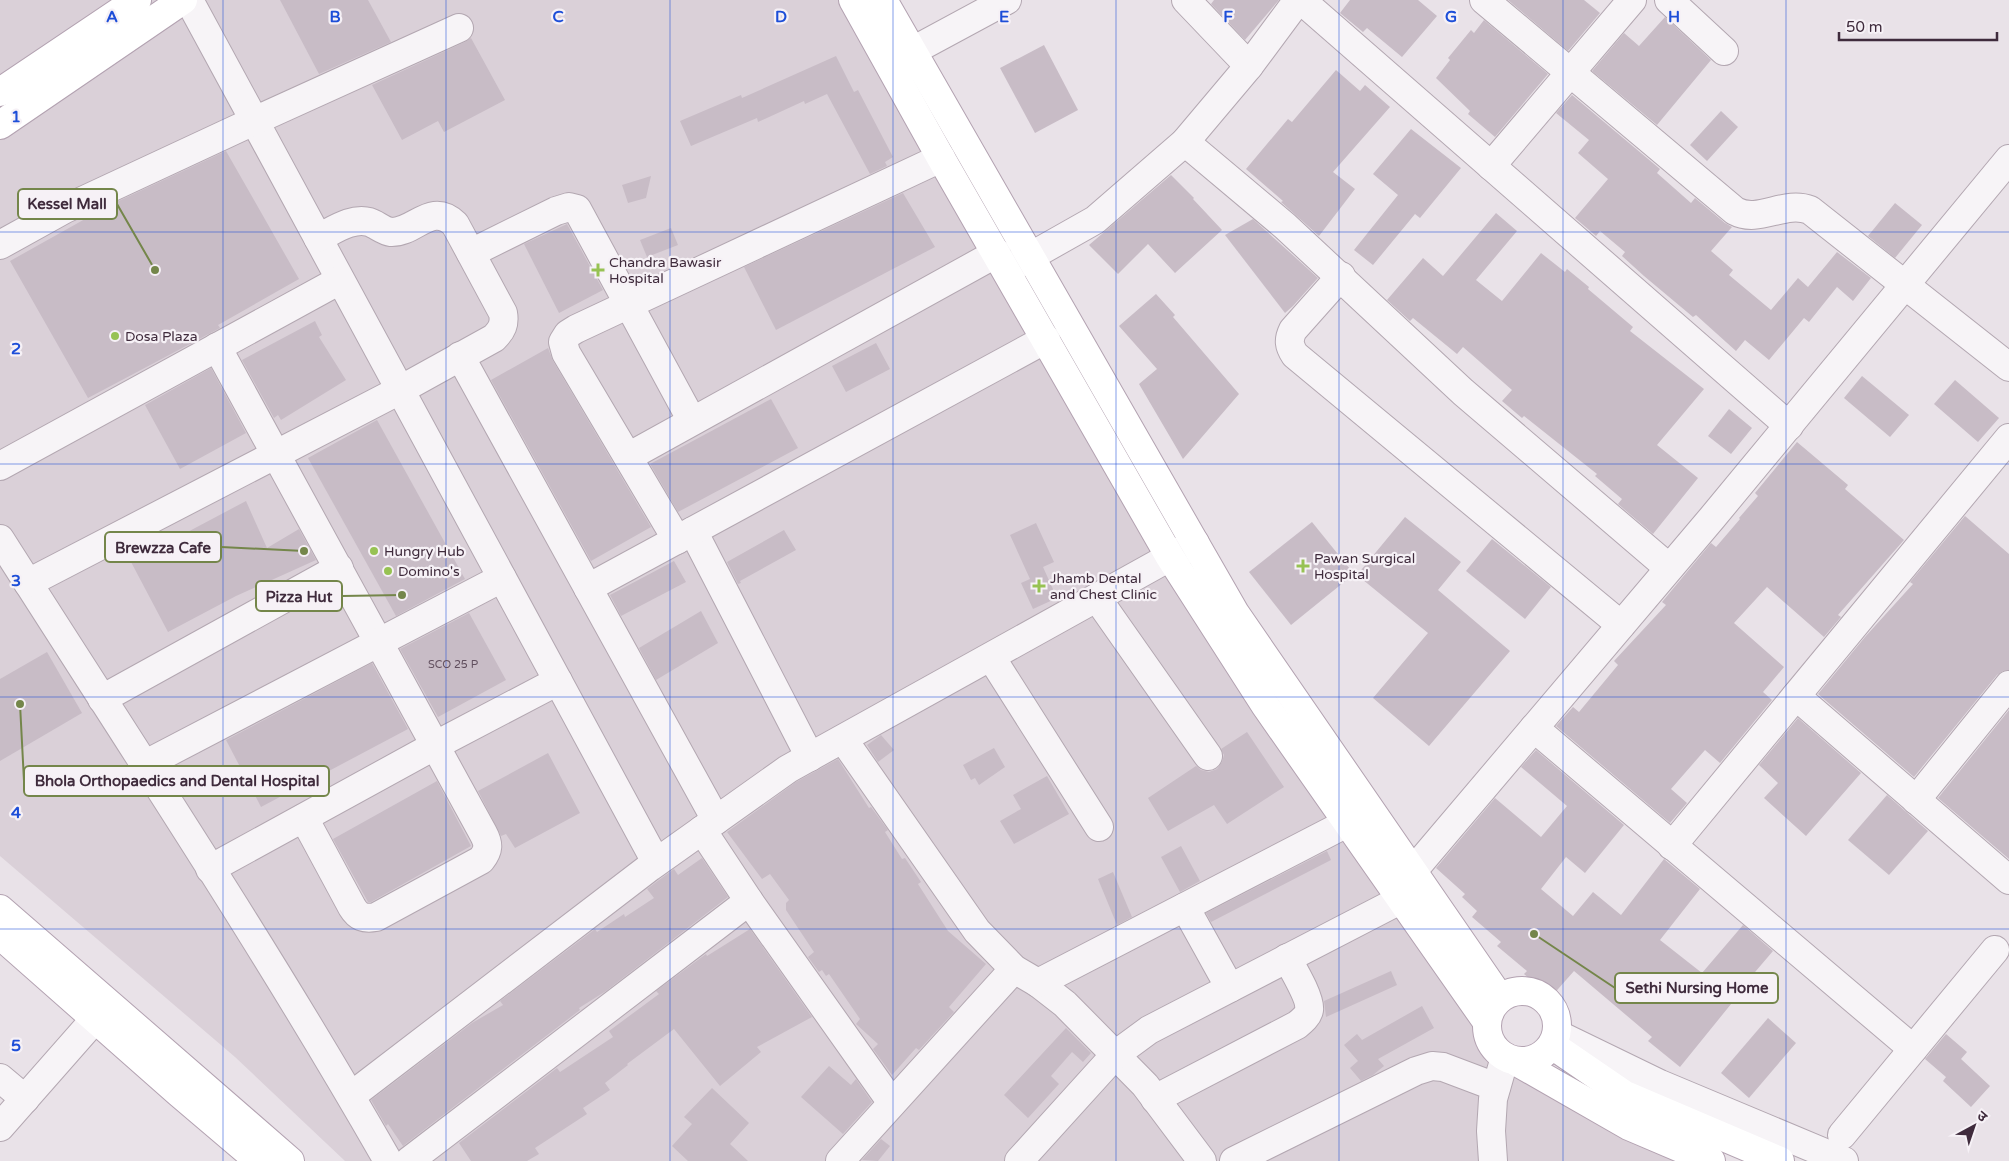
<svg xmlns="http://www.w3.org/2000/svg" width="2009" height="1161" font-family="'Varela Round','Noto Sans Devanagari',sans-serif">
<style>
.built{fill:#dad0d8}
.building{fill:#c8bcc6}
.lines{fill:none;stroke-linecap:round;stroke-linejoin:round}
.minor-casing{stroke:#b3a7b1;stroke-width:30}
.major-casing{stroke:#b3a2b1;stroke-width:30}
.minor{stroke:#f7f4f7;stroke-width:28}
.major{stroke:#fff;stroke-width:28}
.grid{fill:none;stroke:#1d4ed8;stroke-width:1;stroke-opacity:0.55}
.poi-dot{fill:#97c253;stroke:#f6f1f6;stroke-width:2}
.labels{text-anchor:middle;stroke-width:4.5;stroke-linejoin:round;paint-order:stroke}
.number-label{font-size:11px;fill:#614f5e}
.poi-label{font-size:14px;fill:#3f2b3c;stroke:#f6f1f6;text-anchor:start}
.grid-label{font-size:16px;text-anchor:middle;font-weight:bold;fill:#1d4ed8;stroke:#f6f1f6;stroke-width:4.5;stroke-linejoin:round;paint-order:stroke}
.leader{fill:none;stroke:#74864a;stroke-width:2}
.callout-dot{fill:#74864a;stroke:#f6f1f6;stroke-width:2}
.callout{fill:#f6f1f6;stroke:#74864a;stroke-width:2}
.callout-label{font-size:15px;text-anchor:middle;font-weight:bold;fill:#3f2b3c}
</style>
<rect width="100%" height="100%" fill="#e9e2e8"/>
<!-- built -->
<polygon class="built" points="0,0 848,0 1421,942 1489,1045 1580,1107 1701,1161 345,1161 235,1057 0,856"/>
<!-- building -->
<g class="building">
<polygon points="280,0 368,0 391,42 319,74"/>
<polygon points="1214,0 1279,0 1245,40 1211,4"/>
<polygon points="1350,0 1418,0 1437,16 1402,57 1367,28 1363,32 1340,13"/>
<polygon points="1508,0 1584,0 1600,13 1568,51"/>
<polygon points="1665,17 1711,60 1657,125 1592,71 1624,33 1639,46"/>
<polygon points="1484,20 1548,74 1495,137 1468,114 1470,111 1436,78 1450,60 1448,58 1471,30 1474,33"/>
<polygon points="471,38 505,100 444,132 438,121 402,140 372,85 465,42"/>
<polygon points="1044,45 1078,110 1035,133 1000,68"/>
<polygon points="836,56 854,92 858,90 893,157 885,162 887,166 870,174 827,94 805,104 804,101 758,122 757,118 691,146 680,121 741,95 742,98"/>
<polygon points="1336,70 1360,91 1365,85 1390,107 1333,172 1355,189 1319,236 1281,202 1283,201 1246,169 1288,119 1292,122"/>
<polygon points="1572,95 1660,169 1657,173 1691,203 1695,198 1725,223 1732,227 1711,251 1733,270 1729,275 1771,310 1798,278 1808,287 1837,252 1871,278 1853,301 1837,287 1809,322 1804,318 1769,360 1745,340 1736,351 1696,315 1693,317 1644,276 1622,256 1625,252 1600,231 1596,236 1575,218 1608,179 1578,153 1589,140 1556,113"/>
<polygon points="1721,111 1738,127 1707,161 1690,145"/>
<polygon points="1411,129 1461,168 1420,218 1415,214 1373,265 1354,250 1398,195 1373,174"/>
<polygon points="226,151 299,279 218,325 220,328 88,398 10,261 110,205"/>
<polygon points="1171,175 1194,198 1193,199 1222,230 1175,273 1148,244 1118,274 1089,245"/>
<polygon points="651,176 646,198 628,203 622,185"/>
<polygon points="903,193 935,247 776,330 744,267"/>
<polygon points="1895,203 1922,225 1895,258 1868,236"/>
<polygon points="1496,213 1517,231 1476,280 1502,301 1541,253 1565,272 1567,269 1589,287 1588,289 1633,327 1630,331 1704,389 1657,445 1698,478 1653,534 1618,504 1622,499 1595,476 1597,474 1524,416 1522,418 1502,401 1512,390 1463,347 1457,354 1413,318 1410,321 1387,300 1423,258 1443,276"/>
<polygon points="1253,219 1318,278 1293,306 1285,313 1225,235"/>
<polygon points="567,224 603,290 559,313 524,244"/>
<polygon points="671,228 678,245 647,257 640,240"/>
<polygon points="1156,294 1175,315 1173,317 1239,394 1183,459 1139,384 1157,369 1119,326"/>
<polygon points="315,321 322,335 319,337 346,380 281,420 278,415 274,418 242,360"/>
<polygon points="876,343 890,369 846,392 832,366"/>
<polygon points="548,348 553,361 651,527 591,561 491,380"/>
<polygon points="211,368 246,433 180,469 145,405"/>
<polygon points="1862,376 1909,415 1890,437 1844,398"/>
<polygon points="1955,380 1999,418 1978,442 1934,404"/>
<polygon points="771,399 798,448 678,512 650,464"/>
<polygon points="1729,409 1752,428 1731,454 1708,436"/>
<polygon points="377,420 465,579 396,616 308,458"/>
<polygon points="1797,442 1848,485 1845,489 1904,540 1838,615 1841,617 1824,637 1767,587 1734,623 1784,667 1763,692 1772,700 1720,763 1705,750 1671,789 1687,803 1670,823 1556,726 1573,707 1579,712 1618,665 1614,661 1666,605 1662,602 1711,543 1716,547 1740,519 1739,518 1758,496 1755,493"/>
<polygon points="246,501 267,548 299,529 316,560 236,596 168,632 131,562"/>
<polygon points="1965,516 2009,554 2009,670 2003,671 1997,675 1914,777 1818,694 1865,637 1913,584 1910,582"/>
<polygon points="1405,517 1461,562 1438,590 1510,651 1429,746 1373,698 1428,633 1357,575"/>
<polygon points="1312,522 1354,574 1291,625 1249,572"/>
<polygon points="1036,523 1054,562 1043,567 1057,598 1033,609 1021,583 1030,579 1010,535"/>
<polygon points="784,530 796,550 740,581 741,583 738,584 727,562"/>
<polygon points="1492,539 1551,587 1525,619 1466,571"/>
<polygon points="674,561 686,582 621,616 610,595"/>
<polygon points="701,611 718,643 656,680 639,648"/>
<polygon points="469,613 506,680 438,717 400,649"/>
<polygon points="47,652 82,713 0,761 0,679"/>
<polygon points="372,663 408,729 261,807 226,740"/>
<polygon points="2009,710 2009,859 1938,798"/>
<polygon points="1798,718 1861,773 1806,836 1764,798 1778,783 1759,765"/>
<polygon points="1247,732 1284,787 1227,824 1214,805 1168,831 1148,798 1196,766 1201,770 1209,772 1217,769 1222,762 1224,755 1221,749"/>
<polygon points="881,735 894,750 878,762 867,745"/>
<polygon points="994,748 1005,767 979,785 975,778 971,780 963,765"/>
<polygon points="1536,750 1624,825 1585,873 1566,857 1541,889 1573,916 1593,892 1621,915 1664,859 1700,889 1660,940 1702,973 1743,925 1773,951 1738,992 1740,993 1680,1067 1648,1041 1652,1037 1574,971 1551,997 1524,974 1527,971 1497,946 1501,942 1472,917 1477,911 1462,897 1465,894 1436,868 1495,798 1541,837 1567,806 1521,767"/>
<polygon points="548,753 580,813 515,848 506,834 501,836 478,791"/>
<polygon points="838,759 869,808 871,807 888,830 885,832 902,859 905,858 921,882 918,884 948,931 986,964 949,1007 954,1012 919,1050 916,1048 892,1075 873,1049 878,1044 856,1024 860,1019 829,974 826,976 822,970 819,972 808,957 814,952 786,910 786,903 789,900 770,874 762,879 727,832 796,782"/>
<polygon points="1047,776 1069,814 1014,844 1000,821 1021,809 1013,795"/>
<polygon points="437,781 471,846 371,902 368,902 333,839"/>
<polygon points="1887,795 1928,831 1889,875 1848,840"/>
<polygon points="1181,846 1200,881 1180,892 1161,857"/>
<polygon points="1327,851 1331,860 1211,922 1206,913"/>
<polygon points="702,858 728,897 606,991 579,1008 580,1010 403,1146 388,1124 386,1126 371,1100 472,1023 503,1005 500,1001 595,929 597,932 624,914 625,917 654,898 647,889 659,880 674,869 678,875"/>
<polygon points="1113,872 1132,917 1117,925 1098,879"/>
<polygon points="750,929 812,1017 757,1047 761,1052 720,1086 674,1029 627,1064 628,1065 605,1083 610,1090 583,1108 587,1114 535,1148 539,1154 527,1161 471,1161 459,1143 557,1068 560,1072 613,1037 609,1031 659,994 656,991 706,954 707,956"/>
<polygon points="1391,971 1397,985 1326,1017 1324,1001"/>
<polygon points="1422,1006 1434,1028 1378,1059 1384,1066 1373,1075 1361,1081 1350,1068 1358,1061 1344,1045 1357,1034 1362,1040"/>
<polygon points="1768,1018 1796,1043 1749,1098 1721,1073"/>
<polygon points="1066,1028 1091,1053 1083,1062 1072,1052 1051,1076 1059,1084 1028,1118 1004,1095"/>
<polygon points="1946,1034 1967,1052 1961,1059 1990,1086 1971,1107 1943,1081 1946,1077 1925,1059"/>
<polygon points="829,1066 851,1085 856,1079 872,1102 843,1134 801,1097"/>
<polygon points="712,1088 749,1123 730,1144 748,1161 688,1161 672,1146 692,1124 684,1117"/>
<polygon points="881,1139 890,1146 878,1161 862,1160"/>
</g>
<g class="lines">
<!-- minor casing -->
<g class="minor-casing">
<g id="minor">
<polyline points="189,0 656,862"/>
<polyline points="1186,0 1249,66"/>
<polyline points="1301,0 1789,426"/>
<path d="M1484,0L1735,211C1759,224 1784,200 1810,210L2009,367"/>
<polyline points="1669,0 1724,51"/>
<polyline points="892,62 1007,0"/>
<polyline points="1185,142 1285,226 1463,392 1669,568"/>
<polyline points="1491,166 1632,0"/>
<polyline points="0,245 65,209 254,121 459,28"/>
<polyline points="471,253 556,211 569,207 577,209 692,421"/>
<polyline points="1010,268 1095,220 1185,142 1249,66 1298,0"/>
<path d="M1341,276L1293,330C1288,340 1289,346 1295,355L1621,625"/>
<path d="M217,347L483,833C489,844 489,850 481,860L376,917C364,919 358,917 352,907L304,818"/>
<polyline points="460,356 716,820"/>
<polyline points="628,457 997,253"/>
<polyline points="0,466 340,280"/>
<polyline points="693,531 810,757"/>
<path d="M0,539C131,745 267,949 388,1161"/>
<polyline points="677,540 566,353 563,342 568,334 576,329 941,158"/>
<path d="M28,583L400,390L494,338C502,330 505,324 503,313L455,224C431,201 415,233 391,232C383,231 376,224 369,222C352,217 333,231 318,238"/>
<polyline points="588,588 1046,339"/>
<polyline points="1097,598 1208,756"/>
<polyline points="991,657 1099,827"/>
<polyline points="1796,696 2009,880"/>
<polyline points="102,699 339,568"/>
<polyline points="1534,728 1913,1049"/>
<polyline points="843,739 977,931 1014,969 1038,983 1065,1004 1145,1085 1202,1161"/>
<polyline points="144,765 502,578"/>
<polyline points="1916,800 2009,685"/>
<polyline points="702,830 749,901 892,1103"/>
<polyline points="1672,846 2009,438"/>
<polyline points="210,869 436,745 558,681"/>
<polyline points="1412,872 1712,518 2009,159"/>
<polyline points="1185,907 1230,988"/>
<polyline points="1038,983 1347,823"/>
<polyline points="1557,1034 1660,1084 1844,1161"/>
<polyline points="0,1078 25,1099"/>
<polyline points="351,1096 650,867 788,769 1195,543"/>
<path d="M1155,1099L1297,1025C1302,1021 1308,1016 1309,1010C1311,999 1293,969 1287,958"/>
<polyline points="0,1127 95,1019"/>
<polyline points="1842,1135 1995,950"/>
<polyline points="409,1161 749,901"/>
<polyline points="840,1161 1014,969"/>
<polyline points="1019,1161 1115,1055 1149,1030 1400,900"/>
<polyline points="1234,1161 1416,1071 1432,1066 1443,1067 1496,1087"/>
<polyline points="1493,1161 1491,1131 1493,1099 1505,1057"/>
</g>
</g>
<!-- major casing -->
<g class="major-casing">
<g id="major">
<polyline points="853,0 941,158 1170,557 1265,705 1487,1022"/>
<polyline points="883,0 1235,613 1500,998"/>
<polyline points="0,92 137,0"/>
<polyline points="0,125 183,0"/>
<polyline points="0,909 290,1161"/>
<polyline points="0,935 179,1093 259,1161"/>
<circle cx="1522" cy="1026" r="35"/>
<polyline points="1552,1045 1625,1095 1780,1161"/>
<polyline points="1517,1062 1629,1126 1711,1161"/>
</g>
</g>
<!-- minor -->
<use href="#minor" class="minor"/>
<!-- major -->
<use href="#major" class="major"/>
</g>
<!-- grid -->
<path class="grid" d="M223,0V1161M446,0V1161M670,0V1161M893,0V1161M1116,0V1161M1339,0V1161M1563,0V1161M1786,0V1161M0,232H2009M0,464H2009M0,697H2009M0,929H2009"/>
<!-- markers -->
<g class="poi-dot">
<path d="M595.5 262.5h5v5h5v5h-5v5h-5v-5h-5v-5h5z"/>
<circle cx="115" cy="336" r="5"/>
<circle cx="374" cy="551" r="5"/>
<path d="M1300.5 558.5h5v5h5v5h-5v5h-5v-5h-5v-5h5z"/>
<circle cx="388" cy="571" r="5"/>
<path d="M1036.5 578.5h5v5h5v5h-5v5h-5v-5h-5v-5h5z"/>
</g>
<g class="labels">
<!-- number labels -->
<g class="number-label">
<text x="453" y="668">SCO 25 P</text>
</g>
<!-- poi labels -->
<g class="poi-label">
<text x="609" y="267">Chandra Bawasir<tspan x="609" dy="16">Hospital</tspan></text>
<text x="125" y="341">Dosa Plaza</text>
<text x="384" y="556">Hungry Hub</text>
<text x="1314" y="563">Pawan Surgical<tspan x="1314" dy="16">Hospital</tspan></text>
<text x="398" y="576">Domino's</text>
<text x="1050" y="583">Jhamb Dental<tspan x="1050" dy="16">and Chest Clinic</tspan></text>
</g>
</g>
<g class="grid-label">
<text x="112" y="22">A</text>
<text x="335" y="22">B</text>
<text x="558" y="22">C</text>
<text x="781" y="22">D</text>
<text x="1004" y="22">E</text>
<text x="1228" y="22">F</text>
<text x="1451" y="22">G</text>
<text x="1674" y="22">H</text>
<text x="16" y="122">1</text>
<text x="16" y="354">2</text>
<text x="16" y="586">3</text>
<text x="16" y="818">4</text>
<text x="16" y="1051">5</text>
</g>
<!-- callouts -->
<path class="leader" d="M155 270L117 204M304 551L221 547M402 595L342 596M20 704L24 781M1534 934L1615 988"/>
<g class="callout-dot">
<circle cx="155" cy="270" r="5"/>
<circle cx="304" cy="551" r="5"/>
<circle cx="402" cy="595" r="5"/>
<circle cx="20" cy="704" r="5"/>
<circle cx="1534" cy="934" r="5"/>
</g>
<g class="callout">
<rect x="18" y="189" width="99" height="30" rx="5"/>
<rect x="105" y="532" width="116" height="30" rx="5"/>
<rect x="256" y="581" width="86" height="30" rx="5"/>
<rect x="24" y="766" width="305" height="30" rx="5"/>
<rect x="1615" y="973" width="163" height="30" rx="5"/>
</g>
<g class="callout-label">
<text x="67" y="209">Kessel Mall</text>
<text x="163" y="553">Brewzza Cafe</text>
<text x="299" y="602">Pizza Hut</text>
<text x="177" y="786">Bhola Orthopaedics and Dental Hospital</text>
<text x="1697" y="993">Sethi Nursing Home</text>
</g>
<!-- north arrow -->
<g transform="translate(1974 1126) rotate(40)" stroke="#f6f1f6" stroke-width="4" paint-order="stroke">
<path d="M0-4L9 19L0 12L-9 19Z" fill="#3f2b3c"/>
<text y="-8" font-size="14" font-weight="bold" text-anchor="middle" fill="#3f2b3c">उ</text>
</g>
<!-- scale -->
<path d="M1839 32v8h158v-8" fill="none" stroke="#3f2b3c" stroke-width="2.5"/>
<text x="1846" y="32" font-size="15" fill="#3f2b3c" stroke="#f6f1f6" stroke-width="4" paint-order="stroke">50 m</text>
</svg>
